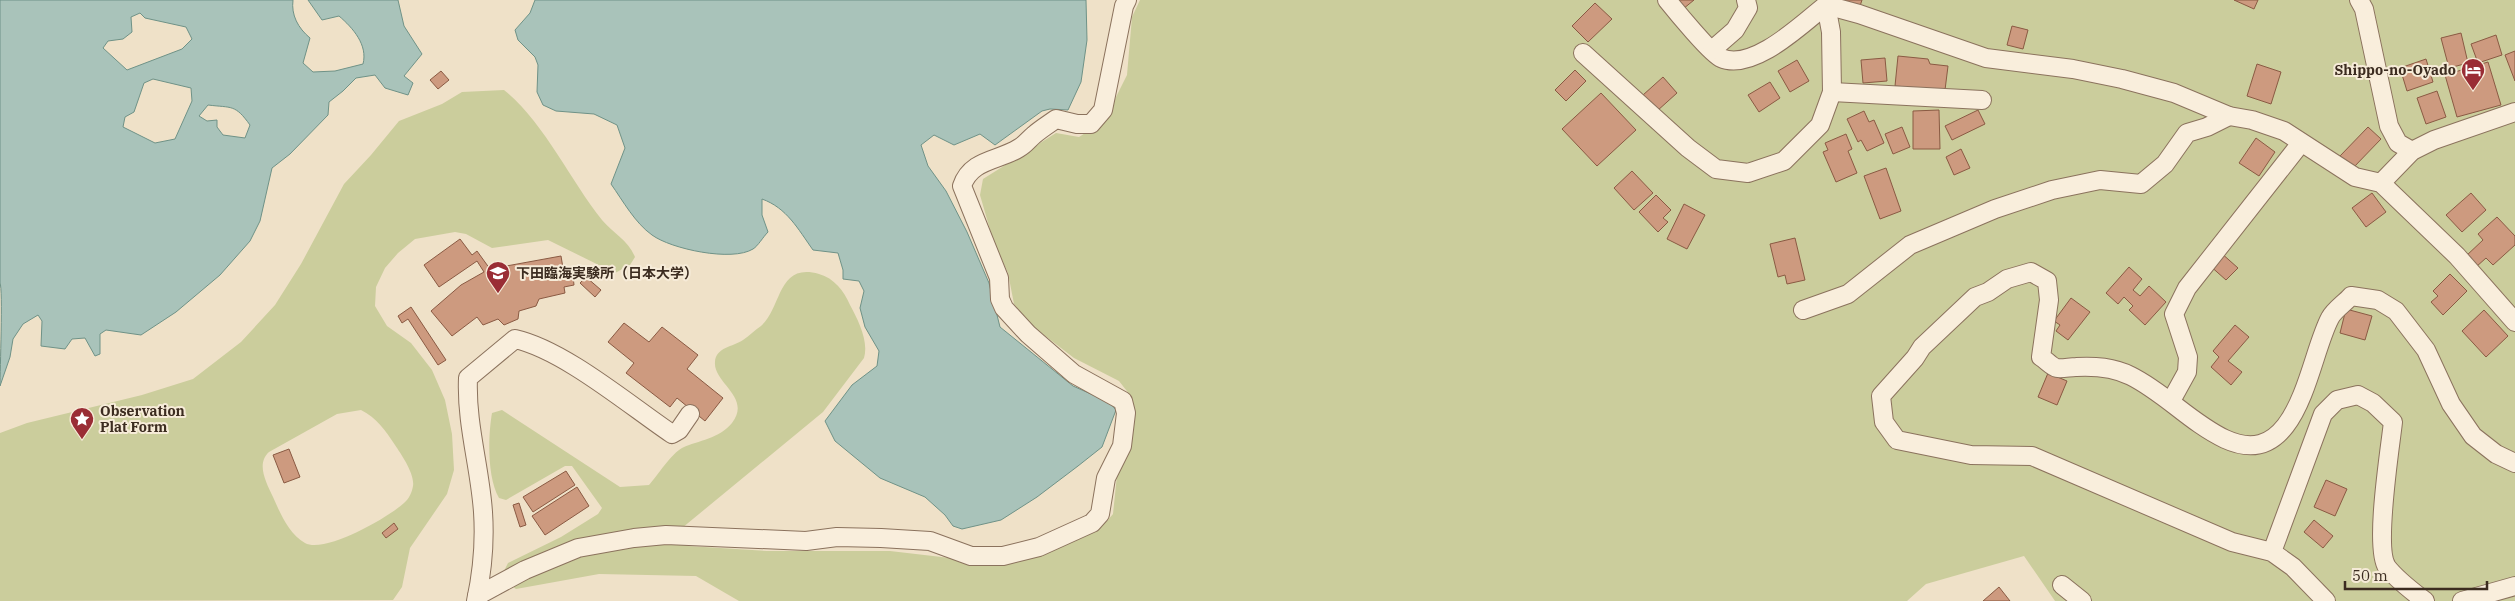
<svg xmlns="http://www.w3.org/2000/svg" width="2515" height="601" font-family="'IBM Plex Serif','Noto Sans JP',serif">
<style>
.green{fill:#cbcd9c;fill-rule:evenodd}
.water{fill:#a9c3ba;stroke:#6f9287;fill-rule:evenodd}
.building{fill:#cd9a7f;stroke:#8a5a43}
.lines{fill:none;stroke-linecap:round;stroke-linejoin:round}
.minor-casing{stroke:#8b725d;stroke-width:20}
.minor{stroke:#f9eedc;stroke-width:18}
.labels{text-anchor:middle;stroke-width:4;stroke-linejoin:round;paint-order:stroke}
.poi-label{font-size:14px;font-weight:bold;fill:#3c2c20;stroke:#f6ebd8;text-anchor:start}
</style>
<rect width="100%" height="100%" fill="#efe1c8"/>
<!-- green -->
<g class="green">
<path d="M1140,0H2515V601H2055L2024,556L1926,584L1907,601H739L696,576L599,574L516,589L509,584L504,571L508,563L561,537L598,514L602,508L572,466H565L506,500L499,498C487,477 488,436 492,413L502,410L620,487L649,485C657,476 672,453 682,448C699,440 719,439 732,423C752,397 713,383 715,362C716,347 733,347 743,340C749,336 755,330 761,326C782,308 777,262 819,274C834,278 844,291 850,305C858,320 869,341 864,358L823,412L682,528L680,537L688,546L767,551H890L993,563L1019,561L1081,537L1107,521L1113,514L1117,475L1127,458L1132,437L1130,395L1119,381L1074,358L1031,325L1014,304L1008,273L993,240L980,195L983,179L1056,133L1079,137L1104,121L1127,75L1132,17Z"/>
<path d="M504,90C543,121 570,180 602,220C613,233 628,240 635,257L630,265L615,273L548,240L492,248L466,234L455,232L415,239L398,253L385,268L376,287L375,306L387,326L411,343L432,370L445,400L452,434L454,470L447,494L410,548L402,587L393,600L0,601V433L27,423L142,395L193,379L241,342L275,305L301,264L344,184L371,155L399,121L442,104L462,92ZM361,410C377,418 385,430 395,445C401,454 415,474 413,486C412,492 409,499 404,503C389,517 325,554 305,543C289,534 280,513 273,497C266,482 256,464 269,452L337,414Z"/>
</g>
<!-- water -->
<g class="water">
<path d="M0,0H293C291,15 298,28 310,38L303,63L313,72L335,71L363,64C368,45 353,28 339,16L322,20L308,0H398L404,26L422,54L404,76L413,83L408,95L385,88L375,75L356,78L343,91L329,102L328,115L290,154L272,168L260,221L250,241L220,275L176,312L141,335L106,330L100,334V354L95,356L85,338L72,339L65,349L41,346L42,321L38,315L23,324L13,339L10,357L0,386C0,371 3,289 0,283ZM140,13L145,18L186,27L192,39L182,49L127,70L103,48L108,41L123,39L132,32L131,17ZM153,79L191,88L192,101L175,139L155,143L123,127L125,117L134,112L144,83ZM208,105C232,108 235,104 250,125L245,138L223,135L217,127V120L207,121L199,116Z"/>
<path d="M535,0H1086L1087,40L1081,82L1068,110L1050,109L1042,111L995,145L980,134L954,145L934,135L921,145L928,166L946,191L967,232L989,283L1000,327L1073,386L1109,402L1116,410L1102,447L1078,466L1037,497L1001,520L962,529L953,526L945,515L925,497L880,478L835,441L825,421L852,385L877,366L879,351L865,327L860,308L864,291L859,281L843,279V270L838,253L813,250C798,229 787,208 762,199V215L768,232C763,237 758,246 753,249C732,262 671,249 652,235C635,223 623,201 611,184L625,148L617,125L594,114L556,111L543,105L537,92L538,65L535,57L518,40L515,30L530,13Z"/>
</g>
<!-- building -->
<g class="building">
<polygon points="1675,0 1694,0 1683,9"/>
<polygon points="1842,0 1862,0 1859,9 1841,2"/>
<polygon points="2234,0 2258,0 2254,9"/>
<polygon points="1595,3 1612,19 1588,42 1572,26"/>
<polygon points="2012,26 2028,30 2023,49 2007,45"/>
<polygon points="2461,33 2468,63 2449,68 2441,38"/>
<polygon points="2496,35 2502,55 2478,63 2471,44"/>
<polygon points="2515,51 2515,81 2505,55"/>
<polygon points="1898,56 1928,59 1930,64 1948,66 1945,90 1895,86"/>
<polygon points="1885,58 1887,81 1863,83 1861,60"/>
<polygon points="2426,59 2433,82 2407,91 2400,68"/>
<polygon points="1797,60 1809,81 1790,92 1778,71"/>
<polygon points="2488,62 2501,105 2457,117 2445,75"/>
<polygon points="2257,64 2281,72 2271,104 2247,96"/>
<polygon points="1575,70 1586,81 1566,101 1555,90"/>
<polygon points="441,71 449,80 438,89 430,80"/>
<polygon points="1663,77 1677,93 1657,111 1643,95"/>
<polygon points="1770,82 1780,98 1759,112 1748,95"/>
<polygon points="2437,91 2446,117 2426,124 2417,98"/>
<polygon points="1601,93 1636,130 1597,166 1562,129"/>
<polygon points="1939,110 1940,149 1913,149 1913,111"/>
<polygon points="1978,110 1985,124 1952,140 1945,126"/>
<polygon points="1864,111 1869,122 1874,120 1884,143 1867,151 1861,140 1858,142 1847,119"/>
<polygon points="1902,127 1910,147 1893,154 1885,134"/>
<polygon points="2368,127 2381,139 2353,168 2340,156"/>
<polygon points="1846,134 1852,149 1848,151 1857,173 1836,182 1823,152 1828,150 1825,143"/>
<polygon points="2256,138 2275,152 2259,176 2239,163"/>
<polygon points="1961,149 1970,168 1954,175 1946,157"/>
<polygon points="1886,168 1901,211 1880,219 1864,176"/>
<polygon points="1632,171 1653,193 1634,210 1614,188"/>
<polygon points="2372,193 2386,212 2366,227 2352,208"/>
<polygon points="2471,193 2486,210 2462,232 2446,215"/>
<polygon points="1656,195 1671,210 1663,218 1668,222 1658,232 1639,212"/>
<polygon points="1684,204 1705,215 1687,249 1667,239"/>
<polygon points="2497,217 2515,236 2515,245 2493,265 2486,258 2476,267 2466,256 2483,240 2478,234"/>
<polygon points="1795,238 1805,280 1787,284 1785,275 1778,277 1770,244"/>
<polygon points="460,239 472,255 477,251 490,269 561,256 563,268 572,267 574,285 564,287 565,293 539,299 536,306 519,311 518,319 504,325 498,319 483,325 477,317 452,336 431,311 461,285 484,272 477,261 439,287 424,265"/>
<polygon points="2220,252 2238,268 2226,280 2208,264"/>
<polygon points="2129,267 2142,279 2133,290 2140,296 2149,286 2166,302 2145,325 2129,310 2133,306 2124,297 2118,304 2106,293"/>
<polygon points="2450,274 2467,291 2443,315 2431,302 2438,296 2433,291"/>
<polygon points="586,277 601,290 595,297 580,283"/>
<polygon points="2071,298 2090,312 2068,340 2056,331 2060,325 2054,321"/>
<polygon points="411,307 446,360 438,365 408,319 402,323 398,316"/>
<polygon points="2346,309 2372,316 2365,340 2340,333"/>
<polygon points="2484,310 2508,336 2486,357 2462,331"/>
<polygon points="624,323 649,342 662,327 698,355 687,369 723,398 705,421 677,398 670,407 626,373 634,363 608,342"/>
<polygon points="2235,325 2249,337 2228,361 2242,372 2231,385 2211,367 2219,357 2213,351"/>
<polygon points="2048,373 2067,381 2057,405 2038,397"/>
<polygon points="289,449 300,477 284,483 273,455"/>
<polygon points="566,471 575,485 533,512 523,497"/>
<polygon points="2326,480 2347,489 2335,516 2314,507"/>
<polygon points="577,487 589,506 545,535 532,516"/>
<polygon points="519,503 526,525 520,527 513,505"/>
<polygon points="2314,520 2333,536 2323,548 2304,532"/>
<polygon points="394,523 398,529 386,538 382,533"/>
<polygon points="1999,587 2010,601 1983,601"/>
</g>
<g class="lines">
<!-- minor casing -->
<g class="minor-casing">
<g id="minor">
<path d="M1667,0C1675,10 1712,55 1721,58C1753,72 1802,24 1826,5"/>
<polyline points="2359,0 2364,9 2389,126 2398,143 2412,151"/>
<polyline points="1826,5 1859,14 1986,58 2073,69 2122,79 2174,93 2229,116 2252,120 2284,131 2355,177 2381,183 2457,256 2515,322"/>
<polyline points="1712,50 1735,30 1748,8 1746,0"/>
<polyline points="1583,53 1688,148 1716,169 1748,173 1784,161 1820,125 1832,92 1831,32 1826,5"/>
<polyline points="1832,92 1982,100"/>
<polyline points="2381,183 2412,151 2434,140 2515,112"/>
<polyline points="1803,310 1848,294 1910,245 1995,209 2052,190 2100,180 2141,184 2165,164 2187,133 2207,127 2229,116"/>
<polyline points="2171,401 2187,372 2188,357 2174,314 2187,288 2301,143"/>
<path d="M2272,552L2323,414L2337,400L2358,395L2373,403L2393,422C2390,449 2374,548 2387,567C2397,580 2412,591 2425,601"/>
<polyline points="2062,585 2082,601"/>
<path d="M477,596L525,570L578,548L634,538L666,535L806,541L837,537L881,538L930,541L971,556H1003L1039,547L1092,523L1100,514L1106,478L1122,446L1126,413L1123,401L1074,374L1028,334L1004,308L1000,299L999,278L962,186C971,159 999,161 1019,148C1025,145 1029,139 1034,135C1041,129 1049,124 1056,119L1077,124H1091L1103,110L1124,6L1127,0"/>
<path d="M476,601C482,573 485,541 483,512C480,467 466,424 468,378L515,339C564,350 629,405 672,434L679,430L690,414"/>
<path d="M2326,601L2293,567L2272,552L2232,542L2032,456L1971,455L1897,440L1884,422L1881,396L1915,358L1922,347L1975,297L1988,292L2007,279L2031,272L2047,281L2049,300L2041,357C2046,360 2052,367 2057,368C2062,369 2070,367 2076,367C2095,366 2113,367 2131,376C2165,393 2191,423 2225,439C2299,473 2308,359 2330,318C2334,310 2345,303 2351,296L2378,300L2396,311L2426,350L2451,404L2473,436L2496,454L2515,463"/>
<polyline points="2462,601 2515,586"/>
</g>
</g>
<!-- minor -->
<use href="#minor" class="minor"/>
</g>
<!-- icons -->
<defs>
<g id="hotel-pin" transform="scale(1.25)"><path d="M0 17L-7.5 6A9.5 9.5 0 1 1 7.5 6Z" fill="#9a2d35" stroke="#f6ebd8"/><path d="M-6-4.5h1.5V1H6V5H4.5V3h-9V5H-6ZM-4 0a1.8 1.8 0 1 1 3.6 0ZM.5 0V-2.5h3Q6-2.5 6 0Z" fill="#fff"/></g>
<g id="school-pin" transform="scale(1.25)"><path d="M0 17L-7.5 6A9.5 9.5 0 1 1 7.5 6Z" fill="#9a2d35" stroke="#f6ebd8"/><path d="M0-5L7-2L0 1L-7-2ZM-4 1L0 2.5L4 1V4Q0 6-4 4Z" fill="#fff"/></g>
<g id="sight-pin" transform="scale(1.25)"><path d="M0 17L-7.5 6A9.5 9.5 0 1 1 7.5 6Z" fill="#9a2d35" stroke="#f6ebd8"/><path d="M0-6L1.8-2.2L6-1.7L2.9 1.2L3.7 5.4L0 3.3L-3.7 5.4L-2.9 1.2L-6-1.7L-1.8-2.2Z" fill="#fff"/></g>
</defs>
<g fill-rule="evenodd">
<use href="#hotel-pin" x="2473" y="70"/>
<use href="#school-pin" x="498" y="273"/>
<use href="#sight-pin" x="82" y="419"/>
</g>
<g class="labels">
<!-- poi labels -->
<g class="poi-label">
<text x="2456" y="75" text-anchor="end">Shippo-no-Oyado</text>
<text x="516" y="278">下田臨海実験所（日本大学）</text>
<text x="100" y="416">Observation<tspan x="100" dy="16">Plat Form</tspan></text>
</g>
</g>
<!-- scale -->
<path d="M2345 581v8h142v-8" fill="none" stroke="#3c2c20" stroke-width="2.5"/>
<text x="2352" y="581" font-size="15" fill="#3c2c20" stroke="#f6ebd8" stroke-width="4" paint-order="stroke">50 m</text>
</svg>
